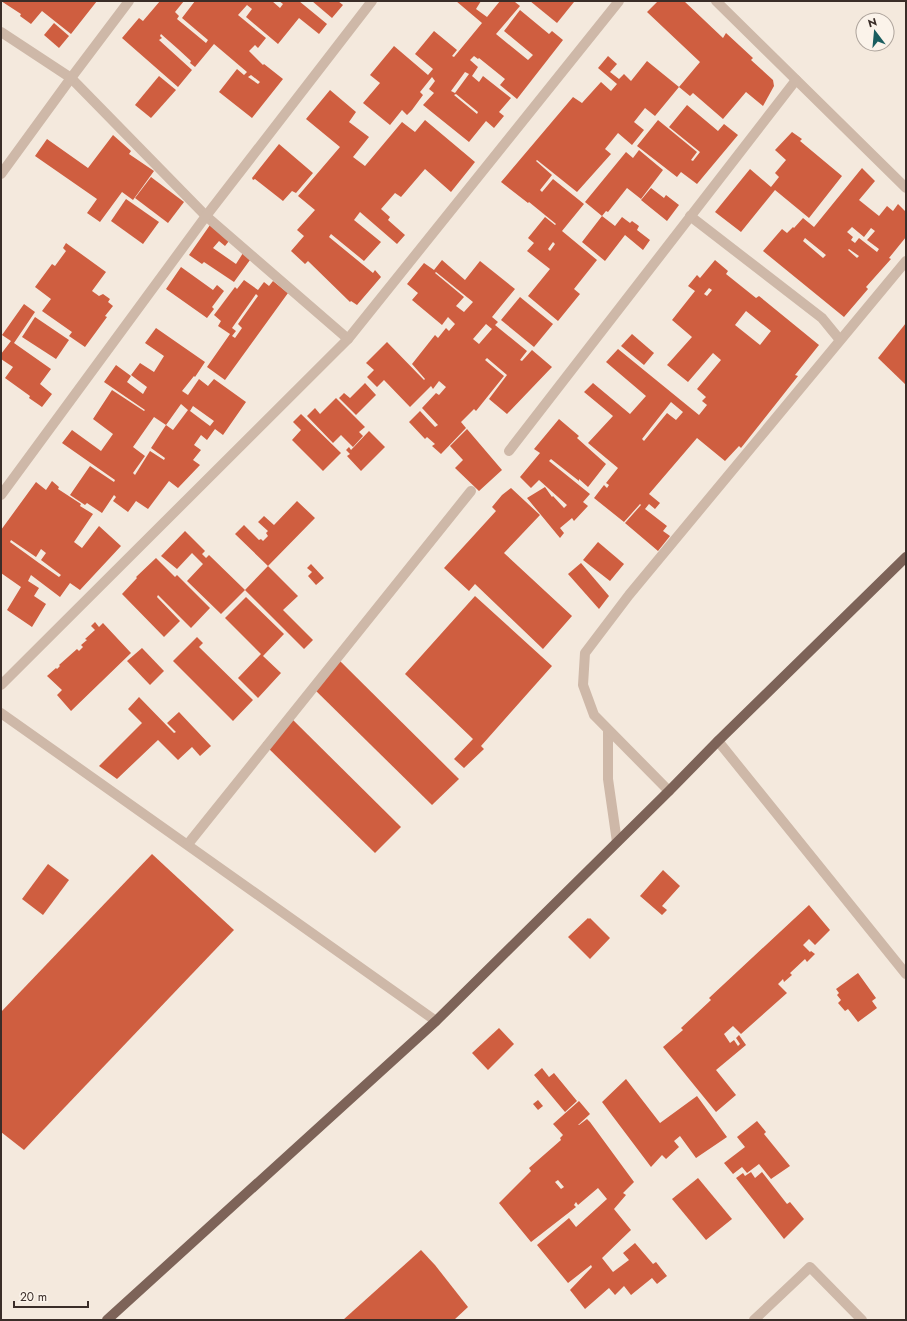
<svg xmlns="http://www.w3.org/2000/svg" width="907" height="1321" font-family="Jost,sans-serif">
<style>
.building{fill:#cf5e40;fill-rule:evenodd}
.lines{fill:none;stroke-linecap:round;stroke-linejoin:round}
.minor{stroke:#ceb8a8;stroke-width:10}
.major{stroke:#7d6358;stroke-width:10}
</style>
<rect width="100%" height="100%" fill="#f4e9dd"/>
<!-- building -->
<g class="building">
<polygon points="1,1 97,1 71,34 42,11 31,24 20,16 21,14"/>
<path d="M160,1H184L175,12L179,16L177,19L206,43L208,40L182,18L195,1H220L222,2L223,1H272L280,8L283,4L279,1H299L327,24L319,34L299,18L278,44L246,17L252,9L247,5L238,15L266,38L258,48L255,45L249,51L263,65L264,64L283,79L252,118L219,92L237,69L244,75L247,72L214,44L195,67L190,63L191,61L178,49L161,34L160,36L162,38L159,40L192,70L178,87L122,38L139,18L143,21ZM251,75L260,82L258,84L248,77Z"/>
<polygon points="312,1 338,1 343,5 332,18"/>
<path d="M456,1H481L476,9L487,17L500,1L515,2L520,6L496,34L528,60L533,55L504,31L520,10L549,34L552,31L563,40L517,99L500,85L505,79L479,58L478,59L474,56L470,60L478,67L472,76L479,82L483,76L511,98L499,112L504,116L494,128L486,121L469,142L423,105L434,93L429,89L435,81L432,77L420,92L423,95L412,110L407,115L402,110L390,125L363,103L380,83L370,75L394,46L428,75L433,69L415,54L434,31L457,50L452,56L454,57L482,23ZM465,72L469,74L455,93L451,91ZM456,94L478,112L477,114L454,95Z"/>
<polygon points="530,1 573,1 574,2 557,23"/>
<polygon points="658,1 684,1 723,38 726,33 753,58 751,60 773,80 774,86 763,106 746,92 723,119 693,93 690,96 679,87 700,62 647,12"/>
<polygon points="54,23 69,36 59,48 44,35"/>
<path d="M608,56L617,64L610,72L619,79L624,74L631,81L647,61L679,87L655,116L645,108L634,122L644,130L632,145L618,133L605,149L611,154L577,192L537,160L536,161L552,175L540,190L542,192L553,179L584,204L562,231L597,260L574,289L580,294L558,321L528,296L550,269L527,251L534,243L528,238L545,217L555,225L556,224L529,202L528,203L501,182L573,97L582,103L601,82L611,91L617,84L598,68ZM553,242L555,244L550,251L548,249Z"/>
<polygon points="159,76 176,90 151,118 135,105"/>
<polygon points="330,90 356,112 349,122 369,137 353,157 365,166 402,122 415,132 425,120 475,162 451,192 425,169 401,197 395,193 381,209 390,217 388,220 405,235 397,244 360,212 354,220 381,242 364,261 331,234 329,237 373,273 375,270 381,277 357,305 351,301 350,302 308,261 305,264 291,251 304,236 297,230 315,210 298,196 340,147 306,119"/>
<polygon points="687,105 718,131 724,124 738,135 697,184 681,172 677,177 637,146 658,120 697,152 691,160 693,161 700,152 669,127"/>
<polygon points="792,132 802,139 800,141 842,176 809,218 775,190 741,232 715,212 750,169 771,187 779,177 775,173 786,160 775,150"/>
<polygon points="113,135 131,151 129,154 154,171 133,200 122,192 100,222 87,213 97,199 35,156 47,139 88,168"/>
<polygon points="279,144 313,173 296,193 292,191 283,201 255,179 253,180 252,178"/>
<polygon points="639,150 663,170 641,199 627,188 608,212 606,211 602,216 585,202 626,152 633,158"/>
<path d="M862,168L875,181L859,200L879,216L887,206L893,211L898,204L906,212V237L889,258L891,259L866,287L868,289L844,317L763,251L782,229L787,233L793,227L794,228L803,218L814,227ZM852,227L864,237L871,228L875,231L867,240L879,249L877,252L859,238L855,243L851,240L853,237L847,232ZM805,238L826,255L823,258L803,241ZM849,249L859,256L857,258L848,250Z"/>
<polygon points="151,177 184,202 168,223 135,198"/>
<polygon points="651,188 664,198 666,195 679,205 667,221 641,200"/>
<polygon points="126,199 159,222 143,244 111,221"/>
<polygon points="602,216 615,226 622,217 630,223 632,221 639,226 637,230 650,240 643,250 625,235 605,261 582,242"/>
<polygon points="210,225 229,241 225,246 219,241 213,248 236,264 243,253 250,260 234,282 204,262 202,264 189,255"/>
<polygon points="66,243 106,272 92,291 99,296 103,294 110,299 108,302 113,306 105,316 107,317 85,347 69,336 72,332 42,311 51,299 35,287 52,264 55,266 66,251 63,248"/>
<path d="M442,260L465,280L480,261L515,289L492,317L498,322L495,325L527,351L520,360L522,361L532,350L552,367L507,414L489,399L507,375L487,358L485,360L504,376L476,411L474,409L461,422L466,428L441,454L432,446L435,444L427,437L425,439L409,422L420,411L435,427L438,425L422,408L436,393L439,395L446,387L439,381L433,389L431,386L410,407L384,380L377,387L367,377L374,370L366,363L387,342L424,380L425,379L412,364L435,335L438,338L446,328L449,331L455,324L448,317L442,325L412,300L418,293L407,284L424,263L434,270ZM436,272L473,302L464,312L456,306L464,297L435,273ZM486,324L492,329L479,344L473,339Z"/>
<path d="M715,260L728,271L726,274L756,298L759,296L819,345L795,375L798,376L741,448L739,446L725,461L697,438L649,494L660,503L655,509L649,504L645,509L667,526L663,531L670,536L658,551L625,523L641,505L640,504L624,522L594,498L604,485L607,488L609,485L606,483L618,468L588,443L613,416L584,392L593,383L630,414L646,396L606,362L618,349L699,415L707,405L702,401L706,397L697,389L721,360L713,353L688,382L667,365L692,337L672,320L695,291L688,286L697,275L700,278ZM709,288L712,290L707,296L704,294ZM746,311L771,331L760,345L735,325ZM671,402L683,412L676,420L667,413L644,441L642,439Z"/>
<polygon points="181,267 213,290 217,285 224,291 212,307 214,309 207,318 166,289"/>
<path d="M244,280L258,290L264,282L269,286L273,281L288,293L225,380L207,367L230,334L218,326L221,321L214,315L235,287L237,289ZM256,294L258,296L238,324L242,328L235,338L232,336L236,331L232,328Z"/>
<polygon points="520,297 553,324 534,347 501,320"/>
<polygon points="24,304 35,312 14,343 51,369 40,384 52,394 42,407 29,398 30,396 5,378 13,367 1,359 1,354 11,341 2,335"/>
<polygon points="35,317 69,340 56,359 22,337"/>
<polygon points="906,323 906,385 878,358"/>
<path d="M156,328L205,362L195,377L194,376L182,391L188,395L199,379L208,386L214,379L246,402L223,435L215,429L207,440L201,435L194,445L201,450L193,460L200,465L178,488L169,481L148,509L136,501L128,512L113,501L116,497L114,495L102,513L87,503L85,505L70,495L90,466L114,482L115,480L62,443L72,430L101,451L113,434L93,419L112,390L144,411L145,410L104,382L116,365L131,376L127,382L143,394L147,387L131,375L140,363L154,372L164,356L145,343ZM181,404L188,410L173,430L166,425ZM193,406L214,421L210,426L190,411ZM154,417L166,425L151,448L165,458L164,460L150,451L135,475L133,473L145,456L133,447Z"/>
<polygon points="632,334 654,353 644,365 621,346"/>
<polygon points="365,383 376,395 356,415 339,398 344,393 350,398"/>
<polygon points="336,398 365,427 359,432 363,436 353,447 341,435 333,443 307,416 315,408 320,414"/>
<polygon points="301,414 341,453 323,471 292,440 301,430 293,422"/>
<polygon points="559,419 579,436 577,438 606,464 588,487 579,479 579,481 551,459 549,461 590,494 583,502 588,506 574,521 572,518 560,528 564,533 560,538 527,498 545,487 552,497 553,496 564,508 567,505 539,480 531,488 520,477 540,453 534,449"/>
<polygon points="467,429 502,470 479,491 455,468 463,460 450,446"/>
<polygon points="369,431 385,447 361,471 347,456 350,454 346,450 349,447 351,450"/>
<path d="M52,481L59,487L58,489L81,504L80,506L93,514L74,542L82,548L99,526L121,546L80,590L70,583L60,597L31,575L28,581L39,588L34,596L46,604L32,627L7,610L21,587L1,573V530L36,482L46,490ZM11,540L36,557L41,549L46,553L41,560L61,575L59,577L39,563L10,542Z"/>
<polygon points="511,488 540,515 504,553 572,616 543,649 475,584 469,591 444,568 496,511 492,507 502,495"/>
<polygon points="297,501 315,518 268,566 235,534 244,525 259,540 261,539 263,541 268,536 266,533 268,531 258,522 264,516 274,525"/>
<polygon points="185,531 205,551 202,554 206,558 209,555 245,590 221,614 187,581 203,564 192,553 177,569 161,556"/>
<polygon points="598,542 624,564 610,581 583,560"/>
<polygon points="156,558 175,577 177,575 210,608 191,628 158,595 157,597 180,621 164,637 122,594 137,578 136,577"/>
<polygon points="581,563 609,596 599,609 568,574"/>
<polygon points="311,564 324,578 316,585 308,576 312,572 307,568"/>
<polygon points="268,566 298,596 283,610 313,640 304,649 245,590"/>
<polygon points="475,596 552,666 481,746 484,749 464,768 454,759 473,739 405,674"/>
<polygon points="246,597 284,634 263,656 281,673 258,698 238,678 261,654 225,618"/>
<polygon points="95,622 99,627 103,623 131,653 71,711 57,695 62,690 47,676 56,668 57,669 60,666 59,665 77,649 79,651 83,647 81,645 87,640 85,639 95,630 91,626"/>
<polygon points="197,637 203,643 199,647 253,700 233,721 173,661"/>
<polygon points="142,648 164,671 150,685 127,661"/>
<polygon points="338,659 459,779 432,805 311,686"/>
<polygon points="139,697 174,733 176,732 167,723 179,712 211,746 200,756 192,747 178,760 158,740 117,779 99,766 142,723 128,709"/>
<polygon points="290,717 401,827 375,853 263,743"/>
<polygon points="152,854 234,930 24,1150 1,1132 1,1012"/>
<polygon points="48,864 69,880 43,915 22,899"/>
<polygon points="663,870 680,886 662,906 667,910 662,915 640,896"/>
<polygon points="809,905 830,930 815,945 809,939 803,945 810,952 811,951 815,954 807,962 805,959 790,973 792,975 784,982 783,979 778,984 787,993 741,1034 733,1026 724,1034 730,1043 734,1040 738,1046 740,1044 736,1038 739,1035 746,1045 716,1070 736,1095 716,1112 663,1047 683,1030 681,1028 711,1000 709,998"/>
<polygon points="588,918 589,919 590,918 610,938 590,959 568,937"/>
<polygon points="858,973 876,998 872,1001 877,1008 858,1022 848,1009 845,1011 838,1003 841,1000 837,995 839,993 836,989"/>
<polygon points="499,1028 514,1044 488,1070 472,1053"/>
<polygon points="542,1068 549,1077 554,1073 577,1101 565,1112 534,1075"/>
<polygon points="626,1079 660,1123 697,1096 727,1137 696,1158 680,1136 674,1141 679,1147 666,1159 662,1155 651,1167 602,1102"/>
<polygon points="538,1100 543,1106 538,1110 533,1104"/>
<path d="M579,1101L590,1114L578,1125H579L587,1119L590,1122L634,1182L623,1193L626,1195L614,1209L631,1230L602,1258L613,1272L629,1260L623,1253L635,1243L653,1264L656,1262L667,1276L657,1284L652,1278L631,1295L624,1286L615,1295L609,1288L585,1309L570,1290L592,1267L591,1265L568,1283L537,1245L569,1218L576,1227L607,1199L598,1188L578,1205L576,1202L574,1205L576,1207L531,1242L499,1203L531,1171L529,1168L561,1140L560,1138L563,1135L553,1124ZM558,1180L564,1187L561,1189L555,1182Z"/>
<polygon points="757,1121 766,1132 764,1134 790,1166 771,1179 759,1164 747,1173 742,1167 733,1174 724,1163 745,1147 737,1137"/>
<polygon points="751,1172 755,1178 762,1172 787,1204 790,1202 804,1219 784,1239 736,1178 743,1173 745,1176"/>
<polygon points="698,1178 732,1219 706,1240 672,1199"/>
<polygon points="421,1250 435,1265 468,1307 454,1320 343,1320"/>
</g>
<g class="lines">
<!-- minor -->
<g class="minor">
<polyline points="716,1 906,188"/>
<polyline points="1,32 71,78 206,216 348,339"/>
<polyline points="1,174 71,78 129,1"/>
<polyline points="690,216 822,318 840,340"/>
<polyline points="509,451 796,80"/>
<polyline points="1,495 206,216 372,1"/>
<polyline points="1,685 348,339 619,1"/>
<polyline points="1,713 436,1021"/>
<polyline points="608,730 608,779 617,842"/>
<polyline points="718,741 906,974"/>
<polyline points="669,791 594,715 583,685 585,653 629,595 906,261"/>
<polyline points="188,844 471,491"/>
<polyline points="754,1320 810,1267 862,1320"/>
</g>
<!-- major -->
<polyline class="major" points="107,1320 436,1021 669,791 718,741 906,557"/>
</g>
<!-- border -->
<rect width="907" height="1321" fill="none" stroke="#3a2d28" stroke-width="4"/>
<!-- north arrow -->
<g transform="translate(875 32) rotate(344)"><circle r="19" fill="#fbf3ea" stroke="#aea49c"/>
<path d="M0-3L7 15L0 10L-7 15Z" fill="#1a5d5f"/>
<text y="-6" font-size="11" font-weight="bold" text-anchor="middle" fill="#3a2d28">N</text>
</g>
<!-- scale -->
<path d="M14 1301v6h74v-6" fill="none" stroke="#3a2d28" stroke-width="2"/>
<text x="20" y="1301" font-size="12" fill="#3a2d28" stroke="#fbf3ea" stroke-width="3" paint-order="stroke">20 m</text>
</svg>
